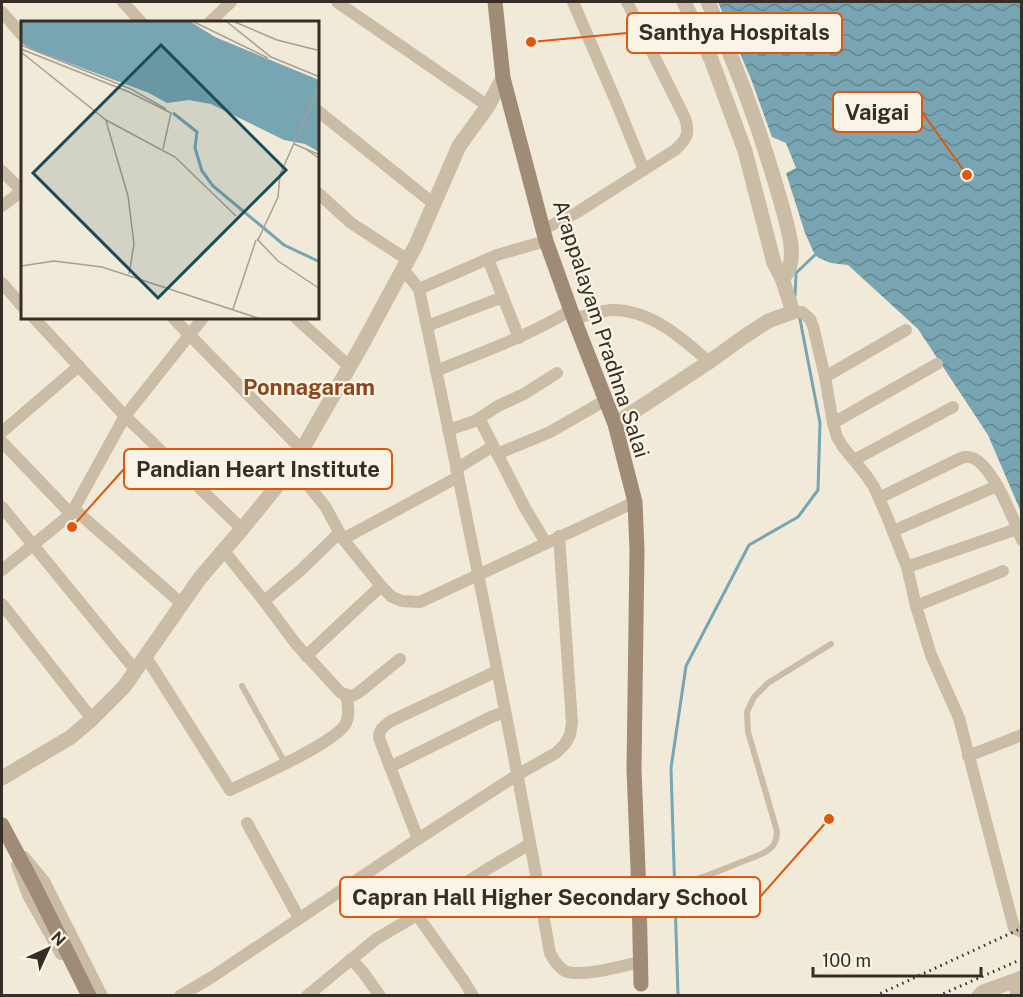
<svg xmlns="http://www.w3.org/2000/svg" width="1023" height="997" font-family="'Public Sans',sans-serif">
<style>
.water{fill:url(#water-waves)}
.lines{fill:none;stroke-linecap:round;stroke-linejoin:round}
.stream{stroke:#77a5b1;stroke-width:3}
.service{stroke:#cbbca5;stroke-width:6}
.minor{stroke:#cbbca5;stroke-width:12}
.tertiary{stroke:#cbbca5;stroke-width:15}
.secondary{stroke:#9f8b76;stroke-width:15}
.rail{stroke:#362e26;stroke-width:3;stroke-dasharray:1.5 4.5;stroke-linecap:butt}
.labels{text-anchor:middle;stroke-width:4.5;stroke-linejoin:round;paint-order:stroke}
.street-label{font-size:21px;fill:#362e26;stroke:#faf4e6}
.neighbourhood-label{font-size:22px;font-weight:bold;fill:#89471c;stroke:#faf4e6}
.inset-river{fill:none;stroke:#77a5b1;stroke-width:3}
.inset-road{fill:none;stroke:#a79f91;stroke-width:1.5}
.view{fill:#1a4b59;fill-opacity:0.15;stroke:#1a4b59;stroke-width:3}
.inset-edge{fill:none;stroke:#362e26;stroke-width:3}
.leader{fill:none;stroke:#df570d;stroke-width:2}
.callout-dot{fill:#df570d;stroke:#faf4e6;stroke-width:2}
.callout{fill:#faf4e6;stroke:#df570d;stroke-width:2}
.callout-label{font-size:22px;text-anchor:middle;font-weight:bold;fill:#362e26}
</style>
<defs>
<pattern id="water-waves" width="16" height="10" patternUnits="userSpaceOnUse" patternTransform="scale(1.5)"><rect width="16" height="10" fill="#77a5b1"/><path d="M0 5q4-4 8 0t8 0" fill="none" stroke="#628790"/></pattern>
</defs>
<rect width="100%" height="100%" fill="#f2ead9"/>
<!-- water -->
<polygon class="water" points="718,2 1021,2 1021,512 988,435 918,329 848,265 831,263 819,258 815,255 805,233 786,173 796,168 786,143 772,137 751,79"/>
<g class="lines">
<!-- stream -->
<g class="stream">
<polyline points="795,296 796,273 815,255"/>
<polyline points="678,996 671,768 686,666 749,545 798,517 818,490 820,423 799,314"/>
</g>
<!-- service -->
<g class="service">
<polyline points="242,686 285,763"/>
<path d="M640,894C676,888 708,876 741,862C751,858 763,855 771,848C776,843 777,838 777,831L748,732L747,712L754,697L768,683L831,644"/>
</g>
<!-- minor -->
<g class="minor">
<polyline points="123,2 141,22"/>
<polyline points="337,2 488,106"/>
<polyline points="573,2 615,99 644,170"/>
<polyline points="2,12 22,35"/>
<polyline points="210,22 231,2"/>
<polyline points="318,111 434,204"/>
<polyline points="2,171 22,191"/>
<polyline points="318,193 351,223 408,260"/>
<polyline points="2,206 22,191"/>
<path d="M544,229L576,213L675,150C687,139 690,134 685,118L627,2"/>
<polyline points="488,259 519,338"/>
<path d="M403,269L419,289C466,510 511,731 550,953C554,961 558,967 565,971C580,978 623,966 640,962"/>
<polyline points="2,283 22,306"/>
<polyline points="419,289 497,255 546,241"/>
<polyline points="793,312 802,312 810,319 813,326 825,377 833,423 837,437 843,447 866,475 874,487 886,514 907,567 916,606 931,655 959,718 1014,928 1022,932"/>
<polyline points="34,318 125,416 242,529"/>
<polyline points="173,318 302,450"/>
<polyline points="296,318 350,367"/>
<path d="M574,319C585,316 599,311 611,310C650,309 682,338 709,362"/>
<polyline points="427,326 503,297"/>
<path d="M436,371C482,352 529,336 571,310"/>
<polyline points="825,377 906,330"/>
<polyline points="479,418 525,508 546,543"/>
<polyline points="833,423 937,364"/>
<polyline points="448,430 475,421 498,406 524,394 557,373"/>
<polyline points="2,432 79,366"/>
<polyline points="2,442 71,514"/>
<polyline points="497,454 550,432 606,400"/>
<polyline points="854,460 953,407"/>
<polyline points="291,469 307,484 325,506 343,539 381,586 392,597 402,601 420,602 635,502"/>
<polyline points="456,469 493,446"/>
<path d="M879,498L959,459C962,458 965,456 968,457C991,458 1014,521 1022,540"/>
<polyline points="2,507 136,671"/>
<polyline points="74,509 182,604"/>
<polyline points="893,531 997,486"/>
<polyline points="343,539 458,477"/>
<polyline points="224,551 264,601 296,644 341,693 352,696 358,693 400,659"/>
<polyline points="907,567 1017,529"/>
<polyline points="2,570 71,514 125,416 203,318"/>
<polyline points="264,601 301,570 339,533"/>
<polyline points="2,604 92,719"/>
<polyline points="916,606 1003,571"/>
<polyline points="306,656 381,586"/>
<path d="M146,657L230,790C253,779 336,743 346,723C350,714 348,704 346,695"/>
<polyline points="968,756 1022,735"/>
<polyline points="390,767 491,717 505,712"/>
<polyline points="247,823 299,918"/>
<path d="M418,839L379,738C379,729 384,726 391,721L497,671"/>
<polyline points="24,857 44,881 102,996"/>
<polyline points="17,865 28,895 61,954"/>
<polyline points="417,915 464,981 473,996"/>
<polyline points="351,959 363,972 380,996"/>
<polyline points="1013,981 1017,996"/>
<polyline points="180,996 212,977 418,839 517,775 556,753 565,744 570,735 572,723 559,536"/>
<polyline points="307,996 376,939 412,918 484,871 530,844"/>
</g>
<!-- tertiary -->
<g class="tertiary">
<path d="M708,2C734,60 757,121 775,182C781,203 788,224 791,245C792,256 792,271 782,278"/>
<polyline points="615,424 709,362 745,336 768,321 793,312 782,278 774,263 745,151 711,59 684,2"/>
<polyline points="2,778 71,737 92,719 124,687 200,578 242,529 291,469 363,343 416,245 459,146 488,106 503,78"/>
<polyline points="979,996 983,992 1022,978"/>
</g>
<!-- secondary -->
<g class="secondary">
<polyline points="495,2 503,78 546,241 574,319 615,424 635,502 637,550 634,770 639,894 641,984"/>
<polyline points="2,825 35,887 89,996"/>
</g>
<!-- rail -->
<g class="rail">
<polyline points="875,996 1022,928"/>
<polyline points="938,996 1022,959"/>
</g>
</g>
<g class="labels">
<!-- street labels -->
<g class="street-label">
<text transform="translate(601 329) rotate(72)" y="7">Arappalayam Pradhna Salai</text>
</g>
<!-- neighbourhood labels -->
<g class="neighbourhood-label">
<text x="309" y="395">Ponnagaram</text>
</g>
</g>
<!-- overview -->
<g transform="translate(21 21)">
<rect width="298" height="298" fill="#f2ead9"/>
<path d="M0,1H170L194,16L298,59V131L284,123L263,119L190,83L168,79L146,82L128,72L13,29L0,22Z" fill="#77a5b1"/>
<path class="inset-river" d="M152,92L176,111L174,127L181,150L192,165L263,224L299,241"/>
<path class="inset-road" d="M173,1L247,37M206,1L250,36L299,56M214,1L256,19L296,29M0,24L110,68L145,88M0,28L108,71L150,92L142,128M0,31L85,99L154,136L215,195M85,100L107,175L113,223L108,253M273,123L299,134M283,127L299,138M236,218L257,240L299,268M237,219L257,176L259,154L299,63M0,245L33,240L81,246L240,298M212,288L235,219"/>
<path class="view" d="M140,24L265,149L137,277L12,152Z"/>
<rect width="298" height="298" class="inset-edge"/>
</g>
<!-- callouts -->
<path class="leader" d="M531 42L627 33M967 175L922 112M72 527L124 469M829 819L760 897"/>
<g class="callout-dot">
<circle cx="531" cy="42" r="6"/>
<circle cx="967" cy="175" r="6"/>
<circle cx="72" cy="527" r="6"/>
<circle cx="829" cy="819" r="6"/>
</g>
<g class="callout">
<rect x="627" y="13" width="215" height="40" rx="6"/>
<rect x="833" y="92" width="89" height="40" rx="6"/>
<rect x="124" y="449" width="268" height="40" rx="6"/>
<rect x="340" y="877" width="420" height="40" rx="6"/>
</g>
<g class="callout-label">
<text x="734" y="40">Santhya Hospitals</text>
<text x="877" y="120">Vaigai</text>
<text x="258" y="477">Pandian Heart Institute</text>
<text x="550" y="905">Capran Hall Higher Secondary School</text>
</g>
<!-- border -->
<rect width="1023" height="997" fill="none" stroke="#362e26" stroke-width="6"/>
<!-- north arrow -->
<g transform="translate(48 949) rotate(45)" stroke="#faf4e6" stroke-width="4.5" paint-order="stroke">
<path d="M0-4.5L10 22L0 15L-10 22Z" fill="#362e26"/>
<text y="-9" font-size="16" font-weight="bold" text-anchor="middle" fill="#362e26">N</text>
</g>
<!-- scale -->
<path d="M813 967v9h168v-9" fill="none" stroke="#362e26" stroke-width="3"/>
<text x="822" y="967" font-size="18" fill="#362e26" stroke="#faf4e6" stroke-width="4.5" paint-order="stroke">100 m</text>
</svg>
